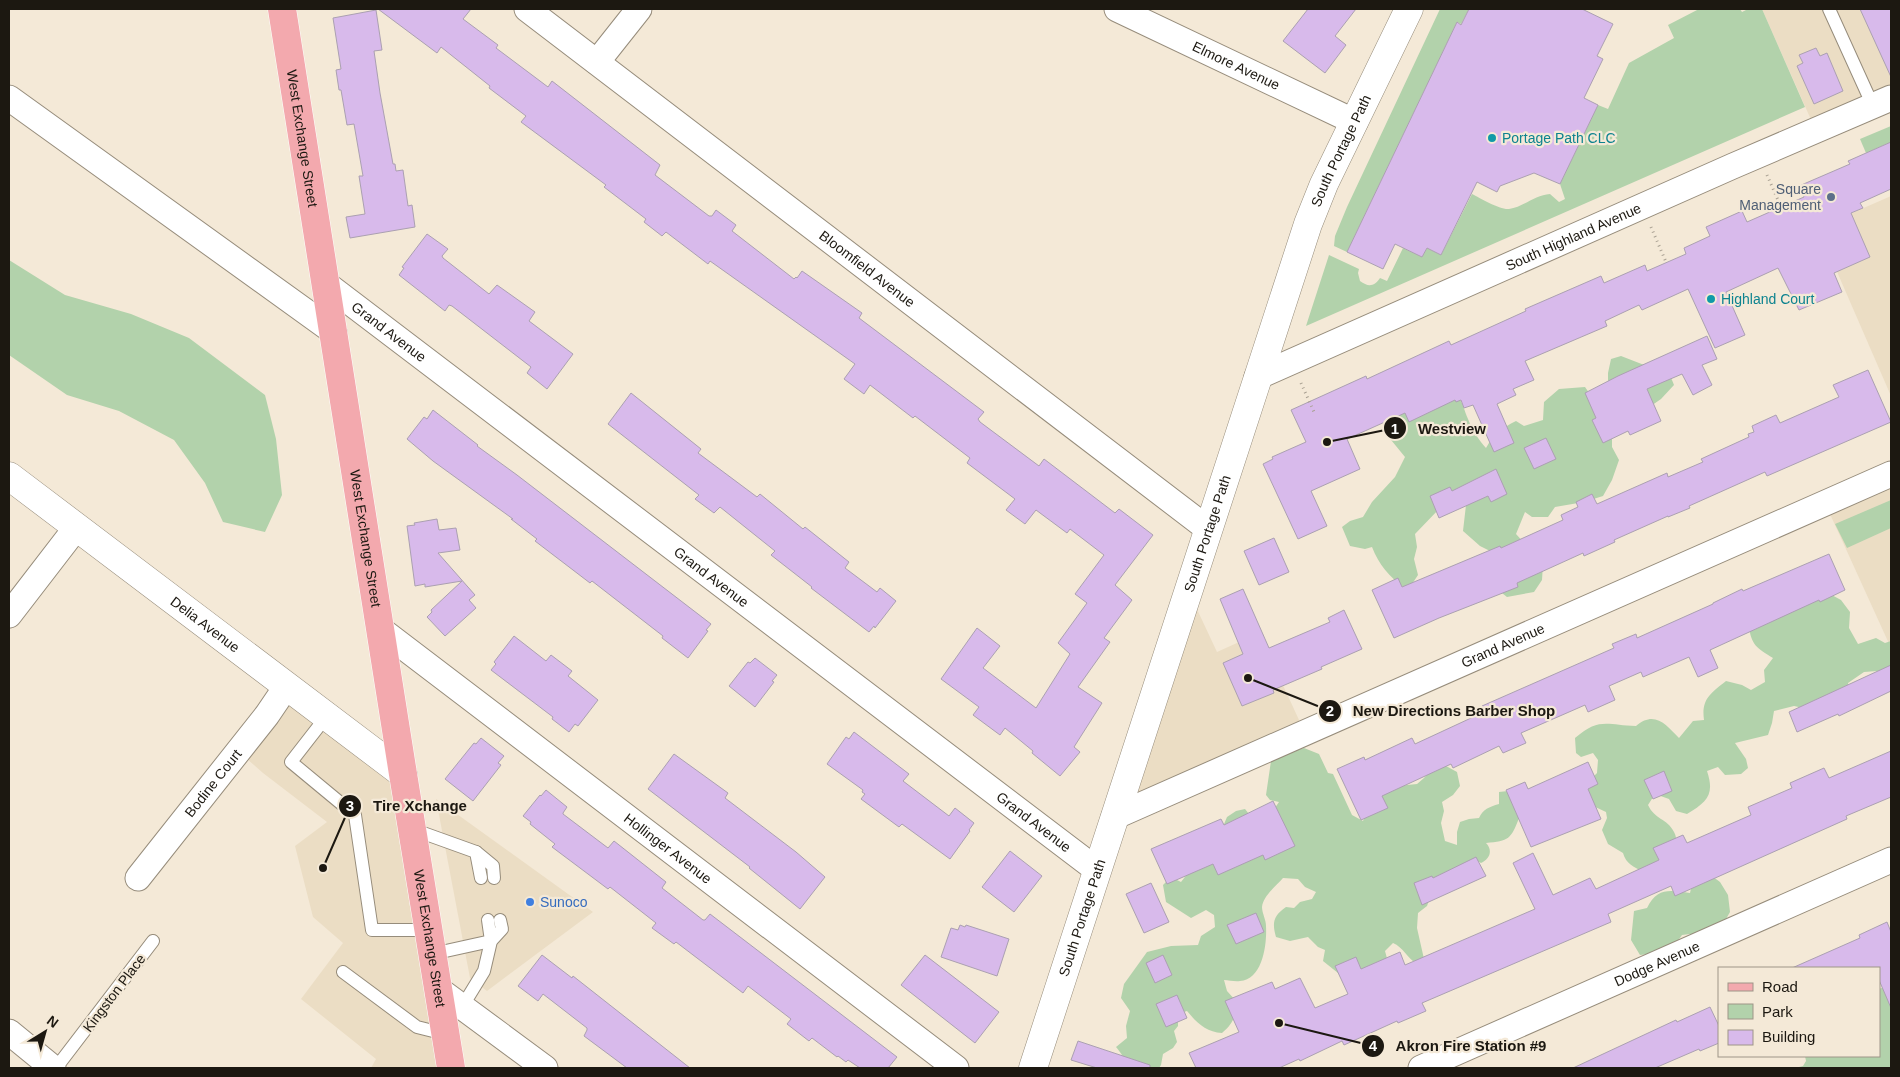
<svg xmlns="http://www.w3.org/2000/svg" width="1900" height="1077" font-family="Helvetica,sans-serif">
<style>
.built{fill:#ebddc4}
.green{fill:#b2d2ab}
.building{fill:#d8baeb;stroke:#aba0b1}
.lines{fill:none;stroke-linecap:round;stroke-linejoin:round}
.service-casing{stroke:#968c7b;stroke-width:14}
.minor-casing{stroke:#968c7b;stroke-width:27}
.tertiary-casing{stroke:#968c7b;stroke-width:29}
.secondary-casing{stroke:#968c7b;stroke-width:29}
.primary-casing{stroke:#fff;stroke-width:29}
.path{stroke:#a9a092;stroke-width:3;stroke-dasharray:1 4;stroke-linecap:butt}
.service{stroke:#fff;stroke-width:12}
.minor{stroke:#fff;stroke-width:25}
.tertiary{stroke:#fff;stroke-width:28}
.secondary{stroke:#fff;stroke-width:28}
.primary{stroke:#f3a9ae;stroke-width:28}
.culture-dot{fill:#0f9aa8;stroke:#f4e9d7;stroke-width:2}
.service-dot{fill:#5c6f8a;stroke:#f4e9d7;stroke-width:2}
.shop-dot{fill:#3f7fe0;stroke:#f4e9d7;stroke-width:2}
.labels{text-anchor:middle;stroke-width:4.5;stroke-linejoin:round;paint-order:stroke}
.street-label{font-size:14px;fill:#1c1811;stroke:#f4e9d7}
.culture-label{font-size:14px;fill:#0d838f;stroke:#f4e9d7;text-anchor:start}
.service-label{font-size:14px;fill:#4e5e75;stroke:#f4e9d7;text-anchor:end}
.shop-label{font-size:14px;fill:#366cbe;stroke:#f4e9d7;text-anchor:start}
.leader{fill:none;stroke:#1c1811;stroke-width:2}
.callout-dot{fill:#1c1811;stroke:#f4e9d7;stroke-width:2}
.mark-label{font-size:15px;text-anchor:middle;font-weight:bold;fill:#fff}
.callout-label{font-size:15px;text-anchor:middle;font-weight:bold;fill:#1c1811;stroke:#f4e9d7;stroke-width:4.5;stroke-linejoin:round;paint-order:stroke}
</style>
<rect width="100%" height="100%" fill="#f4e9d7"/>
<!-- built -->
<g class="built">
<polygon points="1762,9 1891,9 1891,98 1816,131"/>
<polygon points="1891,196 1891,396 1818,228"/>
<polygon points="1891,474 1891,648 1825,503"/>
<polygon points="1188,590 1217,652 1259,633 1305,733 1114,817"/>
<polygon points="286,687 403,774 451,1068 371,1068 376,1059 301,999 343,943 313,917 295,846 327,822 263,773 238,751"/>
<polygon points="436,799 593,912 487,991 470,978"/>
</g>
<!-- green -->
<g class="green">
<polygon points="1440,9 1469,9 1461,24 1457,22 1347,252 1334,246 1335,236 1347,207"/>
<path d="M1699,9H1740L1742,12L1748,9H1762L1805,107L1306,326L1329,255L1359,269L1358,273L1360,281C1368,287 1374,287 1380,278L1387,281L1403,248L1422,257L1427,248L1441,255L1472,194C1480,198 1500,210 1509,209C1523,207 1535,195 1550,194L1559,202L1565,199L1560,184L1598,105L1608,109L1629,63L1674,38L1668,25Z"/>
<polygon points="1891,126 1891,142 1866,153 1860,139"/>
<polygon points="9,260 65,295 131,314 189,338 265,395 276,439 282,495 265,532 223,522 205,483 174,440 119,411 67,395 9,355"/>
<path d="M1621,356L1670,375L1674,385L1661,399L1612,433V447L1619,460L1612,480L1603,496L1584,502L1555,507L1548,517H1532L1525,512L1516,534L1543,564L1542,580L1534,592L1507,597L1493,586L1494,553L1480,546L1463,531L1466,505L1440,508L1415,534L1417,547L1414,559L1418,575L1412,584L1404,588C1389,576 1379,565 1372,547L1365,549L1350,546L1342,527L1350,521L1363,517L1372,502L1395,477L1405,457L1387,435L1388,425L1396,412L1458,397C1464,405 1464,410 1468,419C1472,430 1479,440 1486,448C1494,434 1502,428 1516,421L1524,426L1543,420L1544,402L1559,389L1585,387L1594,400L1608,387V373L1611,359Z"/>
<polygon points="1891,500 1891,528 1847,548 1835,524"/>
<path d="M1828,593L1841,600L1850,612L1849,628L1858,644L1876,638L1885,643L1891,641V670L1864,672L1848,683L1849,689L1808,709L1794,706L1774,711L1772,723L1768,735L1735,743L1746,759L1748,768L1741,774L1725,775L1718,767L1707,771C1715,795 1707,802 1687,814L1676,811L1669,799L1655,794L1648,805C1655,820 1667,818 1674,832C1676,835 1676,840 1678,844L1644,872C1634,867 1626,864 1623,853L1608,844L1602,830L1607,818L1606,812L1591,805L1583,795L1588,782L1597,773L1598,760L1593,753L1581,757L1576,753L1575,738C1599,717 1607,725 1636,726C1655,710 1666,725 1679,738L1693,721L1704,720C1701,699 1711,693 1726,681L1742,685L1751,690L1765,682L1764,670L1773,658C1757,648 1751,645 1749,626Z"/>
<path d="M1304,748L1319,754L1328,773L1333,774L1352,815L1363,821L1374,794L1398,786L1417,784L1424,778L1431,770L1446,766L1457,772L1460,786L1453,795L1442,802L1444,811L1441,823L1445,841L1457,845V832L1460,822L1469,819L1479,818C1483,809 1489,807 1499,804V792L1508,791L1519,818C1511,839 1509,841 1486,843C1493,850 1490,859 1481,863L1476,860L1431,895L1427,906L1418,913L1417,928L1424,959L1417,964C1407,958 1403,947 1393,943L1385,951L1388,962L1385,971H1346L1338,973L1323,961L1325,950L1318,947L1308,937L1290,941L1276,937C1272,923 1273,916 1286,907L1294,908L1300,902L1312,899L1316,892L1305,887L1298,879L1283,878C1276,886 1263,896 1262,907C1262,913 1266,920 1266,926C1267,944 1263,979 1240,981C1235,982 1229,980 1224,980L1227,991L1236,1001C1236,1015 1234,1023 1222,1033C1206,1032 1197,1023 1187,1011L1178,1014V1026L1174,1031L1177,1042L1173,1048L1163,1054L1161,1065L1159,1068H1125C1126,1059 1121,1053 1116,1047L1127,1038L1126,1026L1130,1011L1121,998L1124,984L1147,952L1171,946L1198,945L1201,936L1215,927L1214,915L1206,910L1191,918L1166,902L1163,885L1171,877L1181,882L1222,829L1227,817L1236,811L1245,809L1253,819L1272,812L1279,802L1270,800L1266,795L1271,761L1287,753Z"/>
<path d="M1708,873L1720,882L1728,895L1730,912L1718,933L1703,939L1690,934L1682,935L1677,942L1668,949L1660,948L1657,953L1640,955L1631,940L1634,911L1647,908C1657,887 1670,890 1690,893L1693,880Z"/>
<polygon points="1891,984 1891,1068 1795,1068 1803,1066 1806,1061 1805,1056 1879,1056 1879,989"/>
</g>
<!-- building -->
<g class="building">
<polygon points="378,9 471,9 463,19 498,45 496,48 548,87 552,81 660,165 655,175 709,216 712,216 716,210 736,225 732,231 794,279 796,277 797,278 802,271 862,313 859,318 984,412 978,419 980,422 1039,466 1044,459 1115,513 1119,509 1153,535 1115,585 1132,600 1104,638 1110,642 1078,687 1102,703 1074,747 1080,752 1060,776 1032,753 1033,751 1005,728 1000,735 973,715 979,707 941,679 977,628 1000,646 983,668 1036,708 1070,654 1058,643 1087,603 1075,594 1104,555 1070,529 1067,533 1036,510 1025,524 1006,510 1015,499 967,463 970,458 915,416 913,418 870,385 864,394 844,379 855,364 710,261 708,264 666,232 662,236 644,222 646,219 604,187 606,185 521,122 526,116 489,88 490,86 441,47 437,53"/>
<polygon points="1308,9 1356,9 1335,36 1346,45 1325,73 1283,41"/>
<polygon points="1469,9 1582,9 1613,24 1597,56 1603,59 1584,98 1598,105 1560,184 1534,173 1500,186 1497,192 1477,182 1441,255 1427,248 1422,257 1395,244 1383,269 1347,252 1457,22 1461,25"/>
<polygon points="1860,9 1891,9 1891,77"/>
<polygon points="376,10 382,50 374,51 380,93 393,164 395,164 396,171 403,170 408,206 412,205 415,227 350,238 346,217 365,214 359,176 363,176 354,124 347,125 341,90 339,90 336,70 341,69 333,18"/>
<polygon points="1816,48 1820,56 1827,53 1843,91 1814,104 1797,66 1803,63 1799,55"/>
<polygon points="1891,142 1891,189 1860,203 1863,208 1851,213 1870,257 1834,273 1842,292 1799,310 1778,268 1726,292 1745,335 1715,348 1688,289 1642,310 1639,305 1605,321 1607,326 1525,361 1534,380 1513,389 1516,395 1497,404 1514,443 1494,452 1473,405 1464,408 1461,400 1456,402 1455,400 1409,422 1405,413 1347,439 1360,469 1311,491 1327,526 1298,539 1263,464 1273,459 1272,457 1306,442 1291,410 1366,376 1367,379 1449,341 1451,345 1526,311 1525,309 1601,276 1604,283 1645,265 1647,271 1686,254 1684,248 1710,236 1706,227 1742,211 1747,222 1804,197 1799,186 1850,164 1848,161"/>
<polygon points="427,234 448,249 442,256 443,258 489,294 497,285 535,312 529,321 573,354 547,389 527,373 531,367 452,306 449,305 445,311 399,275 404,268 402,267"/>
<polygon points="1707,336 1717,359 1702,365 1712,385 1693,395 1682,374 1647,389 1661,421 1630,435 1628,431 1603,443 1592,420 1596,418 1585,393 1618,376"/>
<polygon points="1868,370 1891,422 1767,476 1765,472 1689,506 1690,508 1668,517 1668,516 1614,540 1615,542 1584,556 1583,553 1517,583 1518,587 1439,618 1394,638 1372,590 1398,578 1402,587 1500,546 1501,548 1563,520 1561,515 1578,507 1576,502 1592,494 1597,504 1667,473 1668,477 1703,462 1701,459 1749,437 1748,434 1754,432 1752,426 1776,415 1780,423 1839,397 1833,385"/>
<polygon points="631,393 701,449 698,453 757,497 760,494 803,529 805,527 849,562 845,568 877,592 880,588 896,601 875,628 874,626 869,632 811,588 812,587 771,555 775,551 720,507 714,513 695,499 699,495 608,424"/>
<polygon points="433,410 478,445 477,446 517,475 711,624 706,630 708,631 688,658 662,638 663,636 592,581 590,583 535,541 537,539 511,519 513,519 433,461 407,439 424,417 427,419"/>
<polygon points="1546,438 1556,459 1534,469 1524,448"/>
<polygon points="1496,469 1507,494 1491,502 1488,496 1439,518 1430,496 1450,487 1452,491"/>
<polygon points="437,519 439,530 456,528 460,550 438,553 475,595 469,600 476,608 445,636 427,617 432,612 431,610 462,581 425,587 425,584 415,586 407,526 415,525 414,523"/>
<polygon points="1274,538 1289,572 1259,585 1244,551"/>
<polygon points="1829,554 1845,590 1820,602 1819,600 1710,650 1718,668 1698,677 1689,657 1643,677 1641,672 1609,686 1615,700 1588,712 1585,705 1521,733 1526,743 1503,753 1499,746 1453,768 1451,764 1382,796 1388,808 1361,820 1337,769 1364,757 1365,760 1412,738 1415,744 1484,712 1482,706 1614,648 1612,644 1636,634 1637,638 1713,604 1713,603 1742,589 1743,591"/>
<polygon points="1243,589 1269,648 1330,622 1328,618 1344,610 1362,649 1321,667 1322,669 1273,690 1274,693 1242,706 1223,663 1243,654 1220,599"/>
<polygon points="514,636 546,661 551,655 572,671 568,676 598,700 578,726 575,724 569,732 552,719 553,717 491,670 496,664 494,662"/>
<polygon points="755,658 777,675 772,681 774,682 755,707 729,686 748,662 750,663"/>
<polygon points="1891,665 1891,691 1839,716 1838,714 1797,732 1789,712"/>
<polygon points="854,732 909,774 903,781 949,816 955,808 974,823 969,830 970,831 950,859 902,824 899,827 861,799 865,794 862,792 863,790 827,764 846,737 849,739"/>
<polygon points="481,738 504,756 498,763 501,765 473,801 445,779 474,743 476,744"/>
<polygon points="1891,751 1891,797 1846,816 1847,819 1675,896 1671,886 1608,914 1611,922 1422,1003 1426,1011 1398,1023 1397,1021 1344,1045 1342,1041 1300,1061 1299,1059 1279,1068 1196,1068 1189,1053 1239,1032 1225,1001 1272,982 1275,989 1300,978 1315,1008 1348,994 1335,966 1356,957 1361,969 1400,952 1405,965 1535,909 1513,863 1533,853 1553,895 1590,878 1596,889 1659,860 1653,848 1683,835 1687,843 1751,815 1748,807 1792,788 1790,783 1824,768 1829,778"/>
<polygon points="674,754 728,793 725,798 796,852 825,877 800,909 749,868 750,867 648,789"/>
<polygon points="1588,762 1598,784 1588,789 1601,819 1531,847 1506,790 1525,782 1528,789"/>
<polygon points="1664,771 1672,791 1653,799 1644,780"/>
<polygon points="546,790 567,807 563,813 563,814 608,848 614,841 666,882 662,888 703,920 705,920 710,914 897,1057 888,1068 860,1068 848,1060 846,1062 838,1056 837,1057 812,1038 809,1041 787,1024 791,1019 748,986 743,993 676,942 674,944 652,928 656,923 610,887 608,889 552,847 555,844 530,824 531,822 523,816 540,795 541,796"/>
<polygon points="1273,801 1295,846 1265,860 1263,855 1218,875 1213,864 1167,884 1151,849 1221,819 1224,825"/>
<polygon points="1010,851 1042,876 1014,912 982,887"/>
<polygon points="1476,857 1486,876 1422,905 1414,883 1432,876 1433,878"/>
<polygon points="1151,883 1169,922 1144,933 1126,894"/>
<polygon points="1256,913 1264,932 1236,944 1227,925"/>
<polygon points="1887,922 1891,932 1891,1008 1879,980 1879,968 1792,968 1860,938 1859,935"/>
<polygon points="960,925 965,927 966,925 1009,939 997,976 941,957 951,928 958,930"/>
<polygon points="542,955 572,978 573,976 690,1068 627,1068 584,1036 587,1030 587,1028 543,994 538,1001 518,986"/>
<polygon points="925,955 999,1012 975,1043 901,985"/>
<polygon points="1163,955 1172,975 1155,983 1146,963"/>
<polygon points="1177,995 1187,1018 1166,1027 1156,1004"/>
<polygon points="1710,1007 1719,1026 1719,1043 1700,1051 1699,1049 1655,1068 1573,1068 1676,1020 1677,1022"/>
<polygon points="1078,1041 1150,1065 1150,1068 1097,1068 1071,1060"/>
</g>
<g class="lines">
<!-- service casing -->
<g class="service-casing">
<g id="service">
<polyline points="1829,9 1873,106"/>
<polyline points="326,717 291,762 355,815 372,930 428,930"/>
<polyline points="412,829 476,852 481,878"/>
<polyline points="476,852 493,866 494,878"/>
<polyline points="432,954 491,941 488,920"/>
<polyline points="343,972 417,1027 445,1034"/>
<polyline points="462,1007 484,971 491,941 502,929 500,920"/>
<polyline points="56,1068 153,941"/>
</g>
</g>
<!-- minor casing -->
<g class="minor-casing">
<g id="minor">
<path id="s1" d="M527,9L1208,529"/>
<path id="s2" d="M1117,9L1355,122"/>
<polyline points="597,62 639,9"/>
<polyline points="9,98 334,332"/>
<path id="s3" d="M326,284L1097,870"/>
<path id="s4" d="M1257,377L1733,166L1891,98"/>
<polyline points="9,615 76,528"/>
<path id="s5" d="M380,629L956,1068"/>
<path id="s6" d="M1114,817L1891,474"/>
<path id="s7" d="M138,878L267,715L286,687"/>
<polyline points="438,989 545,1068"/>
<polyline points="9,1032 53,1068"/>
<path id="s8" d="M1421,1068L1891,860"/>
</g>
</g>
<!-- tertiary casing -->
<g class="tertiary-casing">
<g id="tertiary">
<path id="s9" d="M9,476L403,774"/>
</g>
</g>
<!-- secondary casing -->
<g class="secondary-casing">
<g id="secondary">
<path id="s10" d="M1033,1068L1308,224L1324,184L1409,9"/>
</g>
</g>
<!-- primary casing -->
<g class="primary-casing">
<g id="primary">
<path id="s11" d="M282,9L403,774L451,1068"/>
</g>
</g>
<!-- path -->
<g class="path">
<polyline points="1767,175 1781,207"/>
<polyline points="1651,227 1666,262"/>
<polyline points="1301,383 1314,412"/>
</g>
<!-- service -->
<use href="#service" class="service"/>
<!-- minor -->
<use href="#minor" class="minor"/>
<!-- tertiary -->
<use href="#tertiary" class="tertiary"/>
<!-- secondary -->
<use href="#secondary" class="secondary"/>
<!-- primary -->
<use href="#primary" class="primary"/>
</g>
<!-- markers -->
<g class="culture-dot">
<circle cx="1492" cy="138" r="5"/>
<circle cx="1711" cy="299" r="5"/>
</g>
<circle class="service-dot" cx="1831" cy="197" r="5"/>
<circle class="shop-dot" cx="530" cy="902" r="5"/>
<g class="labels">
<!-- street labels -->
<g class="street-label">
<text dy="5" stroke="none"><textPath href="#s2" startOffset="132">Elmore Avenue</textPath></text>
<text dy="5" stroke="none"><textPath href="#s11" startOffset="131">West Exchange Street</textPath></text>
<text dy="5" stroke="none"><textPath href="#s10" startOffset="968">South Portage Path</textPath></text>
<text dy="5" stroke="none"><textPath href="#s4" startOffset="346">South Highland Avenue</textPath></text>
<text dy="5" stroke="none"><textPath href="#s1" startOffset="428">Bloomfield Avenue</textPath></text>
<text dy="5" stroke="none"><textPath href="#s3" startOffset="79">Grand Avenue</textPath></text>
<text dy="5" stroke="none"><textPath href="#s10" startOffset="562">South Portage Path</textPath></text>
<text dy="5" stroke="none"><textPath href="#s11" startOffset="536">West Exchange Street</textPath></text>
<text dy="5" stroke="none"><textPath href="#s3" startOffset="484">Grand Avenue</textPath></text>
<text dy="5" stroke="none"><textPath href="#s9" startOffset="246">Delia Avenue</textPath></text>
<text dy="5" stroke="none"><textPath href="#s6" startOffset="425">Grand Avenue</textPath></text>
<text dy="5" stroke="none"><textPath href="#s7" startOffset="121">Bodine Court</textPath></text>
<text dy="5" stroke="none"><textPath href="#s3" startOffset="889">Grand Avenue</textPath></text>
<text dy="5" stroke="none"><textPath href="#s5" startOffset="362">Hollinger Avenue</textPath></text>
<text dy="5" stroke="none"><textPath href="#s10" startOffset="158">South Portage Path</textPath></text>
<text dy="5" stroke="none"><textPath href="#s11" startOffset="941">West Exchange Street</textPath></text>
<text dy="5" stroke="none"><textPath href="#s8" startOffset="258">Dodge Avenue</textPath></text>
<text transform="translate(114 993) rotate(-53)" y="5">Kingston Place</text>
</g>
<!-- culture labels -->
<g class="culture-label">
<text x="1502" y="143">Portage Path CLC</text>
<text x="1721" y="304">Highland Court</text>
</g>
<!-- service labels -->
<g class="service-label">
<text x="1821" y="194">Square<tspan x="1821" dy="16">Management</tspan></text>
</g>
<!-- shop labels -->
<g class="shop-label">
<text x="540" y="907">Sunoco</text>
</g>
</g>
<!-- callouts -->
<path class="leader" d="M1327 442L1395 428M1248 678L1330 711M323 868L350 806M1279 1023L1373 1046"/>
<g class="callout-dot">
<circle cx="1327" cy="442" r="5"/>
<circle cx="1248" cy="678" r="5"/>
<circle cx="323" cy="868" r="5"/>
<circle cx="1279" cy="1023" r="5"/>
<circle cx="1395" cy="428" r="12"/>
<circle cx="1330" cy="711" r="12"/>
<circle cx="350" cy="806" r="12"/>
<circle cx="1373" cy="1046" r="12"/>
</g>
<g class="mark-label">
<text x="1395" y="434">1</text>
<text x="1330" y="716">2</text>
<text x="350" y="811">3</text>
<text x="1373" y="1051">4</text>
</g>
<g class="callout-label">
<text x="1452" y="434">Westview</text>
<text x="1454" y="716">New Directions Barber Shop</text>
<text x="420" y="811">Tire Xchange</text>
<text x="1471" y="1051">Akron Fire Station #9</text>
</g>
<!-- border -->
<rect width="1900" height="1077" fill="none" stroke="#1c1811" stroke-width="20"/>
<!-- legend -->
<rect x="1718" y="967" width="162" height="90" fill="#f4e9d7" stroke="#9e9588"/>
<rect x="1728" y="983" width="25" height="8" fill="#f3a9ae" stroke="#9e9588"/>
<text x="1762" y="992" font-size="15" fill="#1c1811">Road</text>
<rect x="1728" y="1004" width="25" height="15" fill="#b2d2ab" stroke="#9e9588"/>
<text x="1762" y="1017" font-size="15" fill="#1c1811">Park</text>
<rect x="1728" y="1030" width="25" height="15" fill="#d8baeb" stroke="#9e9588"/>
<text x="1762" y="1042" font-size="15" fill="#1c1811">Building</text>
<!-- north arrow -->
<g transform="translate(45 1032) rotate(37)" stroke="#f4e9d7" stroke-width="4" paint-order="stroke">
<path d="M0-4L9 19L0 12L-9 19Z" fill="#1c1811"/>
<text y="-8" font-size="14" font-weight="bold" text-anchor="middle" fill="#1c1811">N</text>
</g>
</svg>
